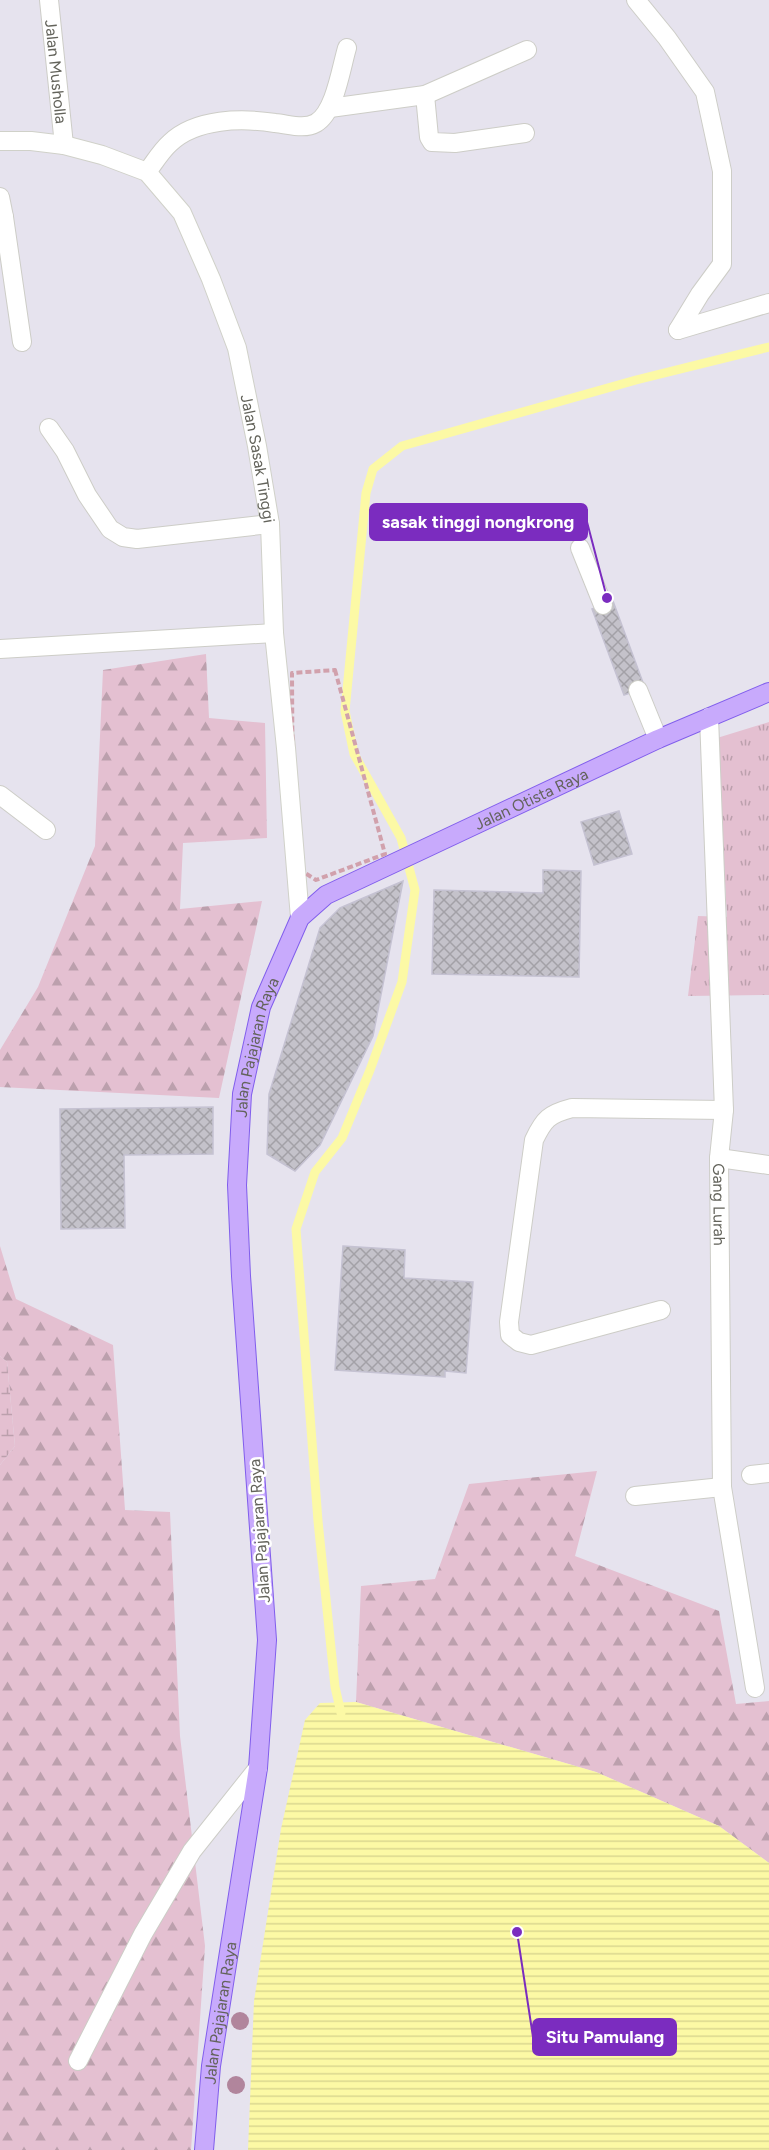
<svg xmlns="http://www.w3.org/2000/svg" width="769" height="2150" font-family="Figtree,sans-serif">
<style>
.grass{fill:url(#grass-tufts)}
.forest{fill:url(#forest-firs)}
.wetland{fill:url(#wetland-marsh)}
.water{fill:url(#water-rules)}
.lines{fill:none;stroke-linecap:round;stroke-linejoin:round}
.stream{stroke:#fcf9a5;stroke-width:9}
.building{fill:url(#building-cross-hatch);stroke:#c5c2d2;stroke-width:1.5}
.lane-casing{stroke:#cdcdc7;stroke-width:20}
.street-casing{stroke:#cdcdc7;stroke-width:20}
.secondary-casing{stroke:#d0d1c9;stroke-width:20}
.primary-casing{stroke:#815eec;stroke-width:20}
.path{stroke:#d1a1ac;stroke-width:4;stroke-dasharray:6 3;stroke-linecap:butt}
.lane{stroke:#fff;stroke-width:18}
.street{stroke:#fff;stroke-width:18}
.secondary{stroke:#fff;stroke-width:18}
.primary{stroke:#c8aafc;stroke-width:18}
.tree{fill:#b1859c}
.labels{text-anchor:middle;stroke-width:5;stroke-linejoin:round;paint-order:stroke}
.street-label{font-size:16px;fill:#63635b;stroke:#fff}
.leader{fill:none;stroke:#7b2cbf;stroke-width:2}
.callout-dot{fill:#7b2cbf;stroke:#fff;stroke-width:2}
.callout{fill:#7b2cbf;stroke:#7b2cbf;stroke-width:2}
.callout-label{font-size:18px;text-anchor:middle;font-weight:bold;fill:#fff}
</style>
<defs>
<pattern id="grass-tufts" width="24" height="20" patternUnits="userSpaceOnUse" patternTransform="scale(1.5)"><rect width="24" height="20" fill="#e4c0d1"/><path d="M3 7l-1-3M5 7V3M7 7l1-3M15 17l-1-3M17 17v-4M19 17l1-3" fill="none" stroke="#bca0ad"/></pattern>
<pattern id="forest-firs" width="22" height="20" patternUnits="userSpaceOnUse" patternTransform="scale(1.5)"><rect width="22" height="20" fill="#e4c0d1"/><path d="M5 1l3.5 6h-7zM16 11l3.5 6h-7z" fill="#bca0ad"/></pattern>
<pattern id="wetland-marsh" width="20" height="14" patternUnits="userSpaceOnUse" patternTransform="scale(1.5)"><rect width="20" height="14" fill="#e4c0d1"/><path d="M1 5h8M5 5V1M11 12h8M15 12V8" fill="none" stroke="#bca0ad"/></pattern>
<pattern id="water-rules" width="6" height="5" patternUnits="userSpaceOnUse" patternTransform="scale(1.5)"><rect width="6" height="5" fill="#fcf9a5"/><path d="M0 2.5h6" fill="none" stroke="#dbd890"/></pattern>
<pattern id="building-cross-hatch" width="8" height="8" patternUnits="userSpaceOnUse" patternTransform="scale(1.5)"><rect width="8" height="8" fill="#c4c2ca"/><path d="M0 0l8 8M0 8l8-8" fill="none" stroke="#a3a1a7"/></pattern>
</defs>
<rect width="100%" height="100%" fill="#e6e3ee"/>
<!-- grass -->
<polygon class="grass" points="769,722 769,995 688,996 698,916 727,917 717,738"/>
<!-- forest -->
<g class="forest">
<polygon points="206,654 209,718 265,723 267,838 183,843 180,909 262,901 219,1098 0,1087 0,1050 38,987 95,846 103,670"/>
<polygon points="0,1246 16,1299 113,1345 125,1510 170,1512 180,1736 205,1946 191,2150 0,2150 0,1465 15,1446 7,1362 0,1356"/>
<polygon points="597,1471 575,1556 719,1611 736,1704 769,1701 769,1863 719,1826 596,1772 356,1702 361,1586 435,1579 469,1484"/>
</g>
<!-- wetland -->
<polygon class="wetland" points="0,1356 7,1362 15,1446 0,1465"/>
<!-- water -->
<polygon class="water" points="356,1702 596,1772 719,1826 769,1863 769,2150 248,2150 254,2001 281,1829 305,1720 320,1703"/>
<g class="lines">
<!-- stream -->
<polyline class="stream" points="341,1713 335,1687 318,1521 296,1229 315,1172 342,1138 370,1070 402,982 415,890 401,838 354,754 345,711 366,493 373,469 402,446 636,380 769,347"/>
</g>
<!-- building -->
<g class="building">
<polygon points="613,601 645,688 624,695 592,609"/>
<polygon points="619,811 632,854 594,865 581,822"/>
<polygon points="543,870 581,871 579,977 432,974 434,890 543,893"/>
<polygon points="403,881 373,1036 320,1145 295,1171 267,1154 269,1094 320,928 340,908"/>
<polygon points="213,1107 213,1154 124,1155 125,1228 61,1229 60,1109"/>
<polygon points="343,1246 405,1250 404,1278 473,1282 466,1373 445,1371 445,1377 335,1370"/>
</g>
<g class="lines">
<!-- lane casing -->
<g class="lane-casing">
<g id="lane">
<polyline points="580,548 603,605"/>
<polyline points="638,690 658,739"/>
<polyline points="635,1496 722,1487"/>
<polyline points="78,2061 143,1934 192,1851 258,1768"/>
</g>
</g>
<!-- street casing -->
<g class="street-casing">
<g id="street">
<path id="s1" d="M49,0L64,145"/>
<polyline points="636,0 667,38 705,92 722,171 722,264 700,294 678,330"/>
<polyline points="425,95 429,137 432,142 455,143 525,133"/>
<polyline points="330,108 425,95 527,50"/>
<path d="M147,172C154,163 161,151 170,143C196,118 242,118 275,123C288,124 304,130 316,123C335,112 341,68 347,48"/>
<polyline points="0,197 4,217"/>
<polyline points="0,218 4,217 22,342"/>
<polyline points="678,330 769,303"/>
<polyline points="49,428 65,451 87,495 110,529 123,537 137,539 270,524"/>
<polyline points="0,649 274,633"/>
<path id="s2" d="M709,717L724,1110L719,1158L722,1487L755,1688"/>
<polyline points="0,795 46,830"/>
<polyline points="719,1158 769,1165"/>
<path d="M661,1310L531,1345L519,1342L510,1335L509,1322L534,1140C544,1119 549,1114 572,1108L724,1110"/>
<polyline points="751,1475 769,1473"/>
</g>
</g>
<!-- secondary casing -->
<g class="secondary-casing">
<g id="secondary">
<path id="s3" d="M0,141H31L64,145L102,155L147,172L182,213L211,279L237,348L257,446L270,524L274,633L286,748L300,918"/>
</g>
</g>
<!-- primary casing -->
<g class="primary-casing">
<g id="primary">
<path id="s4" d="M204,2150L211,2066L258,1768L267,1640L241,1276L237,1185L242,1094L261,1007L300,918L326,895L658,739L769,692"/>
</g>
</g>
<!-- path -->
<polygon class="path" points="335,670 385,854 316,880 299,869 293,850 292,673"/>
<!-- lane -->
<use href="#lane" class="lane"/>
<!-- street -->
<use href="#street" class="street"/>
<!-- secondary -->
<use href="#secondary" class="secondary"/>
<!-- primary -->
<use href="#primary" class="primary"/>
</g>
<!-- trees -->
<g class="tree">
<circle cx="240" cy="2021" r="9"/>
<circle cx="236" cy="2085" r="9"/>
</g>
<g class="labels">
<!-- street labels -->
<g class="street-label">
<text dy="6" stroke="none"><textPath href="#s1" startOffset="72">Jalan Musholla</textPath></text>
<text dy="6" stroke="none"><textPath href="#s3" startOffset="464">Jalan Sasak Tinggi</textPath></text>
<text dy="6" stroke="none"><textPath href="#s4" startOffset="1509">Jalan Otista Raya</textPath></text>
<text dy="6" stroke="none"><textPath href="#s4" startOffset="1110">Jalan Pajajaran Raya</textPath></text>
<text dy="6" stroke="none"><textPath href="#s2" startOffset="488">Gang Lurah</textPath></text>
<text transform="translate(259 1531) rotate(-94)" y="6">Jalan Pajajaran Raya</text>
<text dy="6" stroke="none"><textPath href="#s4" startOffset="138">Jalan Pajajaran Raya</textPath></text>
</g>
</g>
<!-- callouts -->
<path class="leader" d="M607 598L587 522M517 1932L533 2037"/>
<g class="callout-dot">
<circle cx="607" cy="598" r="6"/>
<circle cx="517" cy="1932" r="6"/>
</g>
<g class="callout">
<rect x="370" y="504" width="217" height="36" rx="6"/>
<rect x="533" y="2019" width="143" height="36" rx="6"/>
</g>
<g class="callout-label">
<text x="478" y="528">sasak tinggi nongkrong</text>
<text x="605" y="2043">Situ Pamulang</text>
</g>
</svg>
